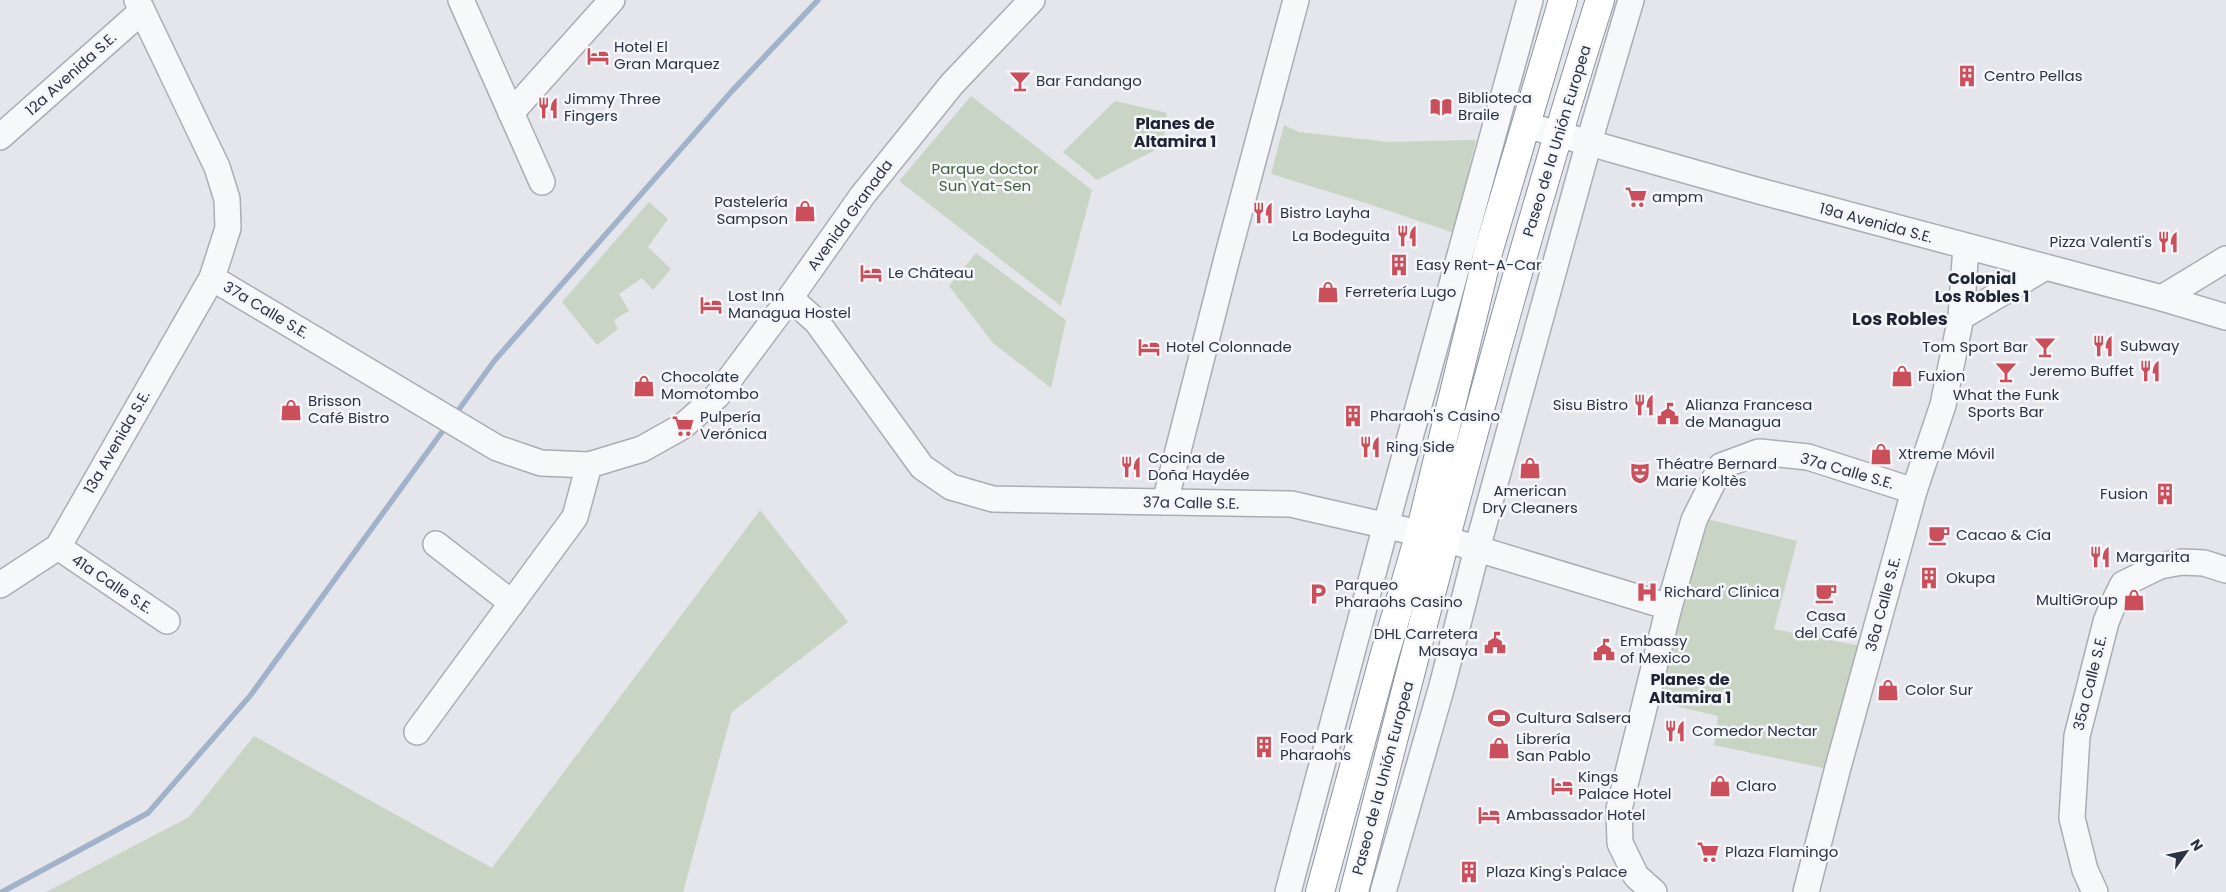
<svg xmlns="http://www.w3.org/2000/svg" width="2226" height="892" font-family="Poppins,sans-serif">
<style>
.green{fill:#c8d5c5}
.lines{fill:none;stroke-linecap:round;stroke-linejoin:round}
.stream{stroke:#a1b2ca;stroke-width:5.5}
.minor-casing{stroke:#a9adb5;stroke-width:28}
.highway-casing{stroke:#8c93a2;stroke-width:30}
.minor{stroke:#f7f8fa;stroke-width:25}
.highway{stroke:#fff;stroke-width:28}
.labels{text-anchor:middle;stroke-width:5;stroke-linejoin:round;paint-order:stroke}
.poi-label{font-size:15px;fill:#2c3343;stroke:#f4f6f9;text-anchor:start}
.street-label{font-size:15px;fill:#2c3343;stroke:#f4f6f9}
.park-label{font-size:15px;fill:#3f5f3a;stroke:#f4f6f9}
.neighbourhood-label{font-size:16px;font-weight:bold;fill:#1e2434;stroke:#f4f6f9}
.quarter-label{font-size:18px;font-weight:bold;fill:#1e2434;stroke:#f4f6f9}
</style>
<rect width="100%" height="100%" fill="#e4e6eb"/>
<!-- green -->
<g class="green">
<polygon points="971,96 1092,190 1061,306 899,181"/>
<polygon points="1115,101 1167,113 1163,146 1097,180 1063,152"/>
<polygon points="1284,125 1299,132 1388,142 1476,140 1454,233 1372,205 1271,174"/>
<polygon points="649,202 668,219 648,247 671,269 653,290 642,278 619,294 629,311 614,320 618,329 597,345 562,302"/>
<polygon points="976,253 1066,320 1051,388 993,343 949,286"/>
<polygon points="760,510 848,622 732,712 683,892 46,892 189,817 254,736 492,868"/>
<polygon points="1695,516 1797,541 1774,629 1871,648 1837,771 1714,745 1718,716 1646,699"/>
</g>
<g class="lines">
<!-- stream -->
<g class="stream">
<polyline points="454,416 495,360 732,91 818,0"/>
<polyline points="2,892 148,813 250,696 447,425"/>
</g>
<!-- minor casing -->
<g class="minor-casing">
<g id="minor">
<polyline points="461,0 542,182"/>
<polyline points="511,113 612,0"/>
<polyline points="1526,125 1752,189 2162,298 2226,317"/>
<polyline points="0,137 142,11"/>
<polyline points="212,278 497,448 541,463 589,465 642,449 683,426 717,396 790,298 862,196 952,84 1032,0"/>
<polyline points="790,298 817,322 922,467 951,487 993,499 1291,504 1445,539 1669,607"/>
<polyline points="2162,298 2226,259"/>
<polyline points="1961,317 2044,268"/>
<polyline points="1165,502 1227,258 1296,0"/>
<polyline points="436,544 512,603"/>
<polyline points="58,547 167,621"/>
<polyline points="0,585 58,547 212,278 228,228 227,199 217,167 137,0"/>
<polyline points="417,732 575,517 589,465"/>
<polyline points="1288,892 1386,525 1530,0"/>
<polyline points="1383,892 1442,686 1477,549 1589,142 1631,0"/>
<polyline points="1654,892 1636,876 1620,843 1619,809 1669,607 1694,520 1721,466 1759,452 1808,457 1914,491"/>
<polyline points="1806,892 1837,771 1914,491 1943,405 1961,317 1966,247"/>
<polyline points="2095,892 2085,870 2072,818 2077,736 2106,622 2114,602 2123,584 2160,566 2182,562 2204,563 2226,570"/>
</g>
</g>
<!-- highway casing -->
<g class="highway-casing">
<g id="highway">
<polyline points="1320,892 1384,657 1420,533 1489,249 1563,0"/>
<path d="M1354,892C1431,593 1506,294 1600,0"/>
</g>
</g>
<!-- minor -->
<use href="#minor" class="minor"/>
<!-- highway -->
<use href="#highway" class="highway"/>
</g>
<!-- icons -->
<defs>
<g id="hotel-bare" transform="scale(1.725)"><path d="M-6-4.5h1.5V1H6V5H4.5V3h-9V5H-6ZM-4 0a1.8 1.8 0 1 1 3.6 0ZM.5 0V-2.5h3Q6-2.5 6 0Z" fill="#cb4f5b" stroke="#f4f6f9" stroke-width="2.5" paint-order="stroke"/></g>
<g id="building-bare" transform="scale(1.725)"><path d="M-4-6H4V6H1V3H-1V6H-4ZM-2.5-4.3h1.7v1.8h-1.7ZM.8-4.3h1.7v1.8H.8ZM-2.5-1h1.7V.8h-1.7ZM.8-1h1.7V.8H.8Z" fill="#cb4f5b" stroke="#f4f6f9" stroke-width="2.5" paint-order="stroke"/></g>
<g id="bar-bare" transform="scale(1.725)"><path d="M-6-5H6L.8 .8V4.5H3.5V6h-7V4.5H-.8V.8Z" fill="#cb4f5b" stroke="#f4f6f9" stroke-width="2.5" paint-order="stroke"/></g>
<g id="library-bare" transform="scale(1.725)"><path d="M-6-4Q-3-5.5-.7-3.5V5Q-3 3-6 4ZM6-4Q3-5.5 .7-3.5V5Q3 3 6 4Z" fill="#cb4f5b" stroke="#f4f6f9" stroke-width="2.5" paint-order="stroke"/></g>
<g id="restaurant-bare" transform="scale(1.725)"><path d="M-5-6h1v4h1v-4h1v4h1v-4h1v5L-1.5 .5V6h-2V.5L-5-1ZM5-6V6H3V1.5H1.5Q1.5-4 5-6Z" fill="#cb4f5b" stroke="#f4f6f9" stroke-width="2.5" paint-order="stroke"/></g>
<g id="supermarket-bare" transform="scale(1.725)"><path d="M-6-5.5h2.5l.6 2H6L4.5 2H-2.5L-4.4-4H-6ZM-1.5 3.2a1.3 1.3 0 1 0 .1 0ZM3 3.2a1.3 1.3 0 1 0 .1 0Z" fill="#cb4f5b" stroke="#f4f6f9" stroke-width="2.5" paint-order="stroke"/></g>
<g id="shop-bare" transform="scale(1.725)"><path d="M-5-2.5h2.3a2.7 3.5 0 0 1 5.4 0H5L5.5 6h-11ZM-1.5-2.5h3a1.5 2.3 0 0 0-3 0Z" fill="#cb4f5b" stroke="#f4f6f9" stroke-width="2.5" paint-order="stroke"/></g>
<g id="civic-bare" transform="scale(1.725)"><path d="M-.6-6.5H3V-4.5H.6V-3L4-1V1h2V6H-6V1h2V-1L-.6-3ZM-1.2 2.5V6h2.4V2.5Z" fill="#cb4f5b" stroke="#f4f6f9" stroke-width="2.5" paint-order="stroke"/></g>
<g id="theatre-bare" transform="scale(1.725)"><path d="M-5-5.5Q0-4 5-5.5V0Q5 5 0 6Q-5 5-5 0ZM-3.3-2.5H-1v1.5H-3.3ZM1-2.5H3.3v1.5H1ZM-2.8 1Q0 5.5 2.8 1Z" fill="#cb4f5b" stroke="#f4f6f9" stroke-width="2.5" paint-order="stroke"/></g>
<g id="cafe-bare" transform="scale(1.725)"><path d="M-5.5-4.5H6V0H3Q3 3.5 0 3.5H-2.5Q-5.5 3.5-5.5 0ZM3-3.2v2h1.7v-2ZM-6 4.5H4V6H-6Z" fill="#cb4f5b" stroke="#f4f6f9" stroke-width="2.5" paint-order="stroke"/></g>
<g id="hospital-bare" transform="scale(1.725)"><path d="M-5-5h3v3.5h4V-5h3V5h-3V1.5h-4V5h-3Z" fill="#cb4f5b" stroke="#f4f6f9" stroke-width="2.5" paint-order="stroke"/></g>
<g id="parking-bare" transform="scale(1.725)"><path d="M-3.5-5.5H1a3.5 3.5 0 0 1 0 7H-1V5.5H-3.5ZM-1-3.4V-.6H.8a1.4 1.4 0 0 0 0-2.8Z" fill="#cb4f5b" stroke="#f4f6f9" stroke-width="2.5" paint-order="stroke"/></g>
<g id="stadium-bare" transform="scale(1.725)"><path d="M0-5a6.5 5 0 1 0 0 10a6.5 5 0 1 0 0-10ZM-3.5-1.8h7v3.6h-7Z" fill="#cb4f5b" stroke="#f4f6f9" stroke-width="2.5" paint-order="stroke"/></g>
</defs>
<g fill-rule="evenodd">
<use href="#hotel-bare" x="598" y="56"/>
<use href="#building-bare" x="1967" y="76"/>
<use href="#bar-bare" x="1020" y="81"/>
<use href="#library-bare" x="1441" y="107"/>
<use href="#restaurant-bare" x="548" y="108"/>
<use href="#supermarket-bare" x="1636" y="197"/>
<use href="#shop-bare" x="805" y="211"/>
<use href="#restaurant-bare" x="1263" y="213"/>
<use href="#restaurant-bare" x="1407" y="236"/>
<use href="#restaurant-bare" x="2168" y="242"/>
<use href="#building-bare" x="1399" y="265"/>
<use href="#hotel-bare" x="871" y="273"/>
<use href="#shop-bare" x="1328" y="292"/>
<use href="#hotel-bare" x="711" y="305"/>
<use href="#restaurant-bare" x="2103" y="346"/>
<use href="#hotel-bare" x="1149" y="347"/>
<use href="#bar-bare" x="2045" y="347"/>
<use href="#restaurant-bare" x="2150" y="371"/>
<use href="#bar-bare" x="2006" y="372"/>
<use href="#shop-bare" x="1902" y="376"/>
<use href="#shop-bare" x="644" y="386"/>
<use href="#restaurant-bare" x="1644" y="405"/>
<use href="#shop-bare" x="291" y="410"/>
<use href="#civic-bare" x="1668" y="414"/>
<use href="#building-bare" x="1353" y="416"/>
<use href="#supermarket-bare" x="683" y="426"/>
<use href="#restaurant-bare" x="1370" y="447"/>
<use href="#shop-bare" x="1881" y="454"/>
<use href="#restaurant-bare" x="1131" y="467"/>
<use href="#shop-bare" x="1530" y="468"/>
<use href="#theatre-bare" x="1640" y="473"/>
<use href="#building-bare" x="2165" y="494"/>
<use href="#cafe-bare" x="1939" y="535"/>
<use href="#restaurant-bare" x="2100" y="557"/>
<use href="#building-bare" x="1929" y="578"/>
<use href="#hospital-bare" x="1647" y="592"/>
<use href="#cafe-bare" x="1826" y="593"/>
<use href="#parking-bare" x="1318" y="594"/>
<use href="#shop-bare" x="2134" y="600"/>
<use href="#civic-bare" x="1495" y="643"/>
<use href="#civic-bare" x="1604" y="650"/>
<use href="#shop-bare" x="1888" y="690"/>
<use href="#stadium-bare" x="1499" y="718"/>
<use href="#restaurant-bare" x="1675" y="731"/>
<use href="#building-bare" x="1264" y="747"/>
<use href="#shop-bare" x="1499" y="748"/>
<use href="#hotel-bare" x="1562" y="786"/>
<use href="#shop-bare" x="1720" y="786"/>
<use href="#hotel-bare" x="1489" y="815"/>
<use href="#supermarket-bare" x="1708" y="852"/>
<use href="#building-bare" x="1469" y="872"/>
</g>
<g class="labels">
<!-- poi labels -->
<g class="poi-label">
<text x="614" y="52">Hotel El<tspan x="614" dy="17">Gran Marquez</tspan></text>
<text x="1984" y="81">Centro Pellas</text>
<text x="1036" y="86">Bar Fandango</text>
<text x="1458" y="103">Biblioteca<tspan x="1458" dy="17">Braile</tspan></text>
<text x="564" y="104">Jimmy Three<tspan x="564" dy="17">Fingers</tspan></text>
<text x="1652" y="202">ampm</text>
<text x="788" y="207" text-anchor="end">Pastelería<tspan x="788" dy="17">Sampson</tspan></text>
<text x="1280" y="218">Bistro Layha</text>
<text x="1390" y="241" text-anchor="end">La Bodeguita</text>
<text x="2152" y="247" text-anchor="end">Pizza Valenti's</text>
<text x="1416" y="270">Easy Rent-A-Car</text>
<text x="888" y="278">Le Chãteau</text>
<text x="1345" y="297">Ferretería Lugo</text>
<text x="728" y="301">Lost Inn<tspan x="728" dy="17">Managua Hostel</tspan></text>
<text x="2120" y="351">Subway</text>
<text x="1166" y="352">Hotel Colonnade</text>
<text x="2028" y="352" text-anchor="end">Tom Sport Bar</text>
<text x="2134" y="376" text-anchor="end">Jeremo Buffet</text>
<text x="1918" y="381">Fuxion</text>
<text x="661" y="382">Chocolate<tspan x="661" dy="17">Momotombo</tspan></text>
<text x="2006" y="400" text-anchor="middle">What the Funk<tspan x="2006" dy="17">Sports Bar</tspan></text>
<text x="308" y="406">Brisson<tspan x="308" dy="17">Café Bistro</tspan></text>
<text x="1628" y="410" text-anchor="end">Sisu Bistro</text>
<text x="1685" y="410">Alianza Francesa<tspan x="1685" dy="17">de Managua</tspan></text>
<text x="1370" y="421">Pharaoh's Casino</text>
<text x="700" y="422">Pulpería<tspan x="700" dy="17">Verónica</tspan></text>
<text x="1386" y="452">Ring Side</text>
<text x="1898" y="459">Xtreme Móvil</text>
<text x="1148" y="463">Cocina de<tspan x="1148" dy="17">Doña Haydée</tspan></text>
<text x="1656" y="469">Théatre Bernard<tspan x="1656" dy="17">Marie Koltès</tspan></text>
<text x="1530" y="496" text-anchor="middle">American<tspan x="1530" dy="17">Dry Cleaners</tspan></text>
<text x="2148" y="499" text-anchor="end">Fusion</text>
<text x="1956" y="540">Cacao &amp; Cía</text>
<text x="2116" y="562">Margarita</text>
<text x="1946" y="583">Okupa</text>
<text x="1335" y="590">Parqueo<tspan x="1335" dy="17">Pharaohs Casino</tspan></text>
<text x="1664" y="597">Richard' Clínica</text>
<text x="2118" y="605" text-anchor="end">MultiGroup</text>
<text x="1826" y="621" text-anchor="middle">Casa<tspan x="1826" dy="17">del Café</tspan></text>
<text x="1478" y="639" text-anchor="end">DHL Carretera<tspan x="1478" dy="17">Masaya</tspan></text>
<text x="1620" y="646">Embassy<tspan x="1620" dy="17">of Mexico</tspan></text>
<text x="1905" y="695">Color Sur</text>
<text x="1516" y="723">Cultura Salsera</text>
<text x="1692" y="736">Comedor Nectar</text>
<text x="1280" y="743">Food Park<tspan x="1280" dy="17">Pharaohs</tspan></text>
<text x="1516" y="744">Librería<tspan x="1516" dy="17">San Pablo</tspan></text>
<text x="1578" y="782">Kings<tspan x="1578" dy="17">Palace Hotel</tspan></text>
<text x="1736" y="791">Claro</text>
<text x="1506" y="820">Ambassador Hotel</text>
<text x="1725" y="857">Plaza Flamingo</text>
<text x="1486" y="877">Plaza King's Palace</text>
</g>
<!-- street labels -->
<g class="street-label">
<text transform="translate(71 74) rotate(-42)" y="5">12a Avenida S.E.</text>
<text transform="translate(1557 141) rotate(-73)" y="5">Paseo de la Unión Europea</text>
<text transform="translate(850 215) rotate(-54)" y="5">Avenida Granada</text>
<text transform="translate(1876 223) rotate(15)" y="5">19a Avenida S.E.</text>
<text transform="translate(266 310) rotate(31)" y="5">37a Calle S.E.</text>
<text transform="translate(117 442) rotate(-60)" y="5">13a Avenida S.E.</text>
<text transform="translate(1847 471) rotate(16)" y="5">37a Calle S.E.</text>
<text transform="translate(1191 503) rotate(1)" y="5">37a Calle S.E.</text>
<text transform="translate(112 584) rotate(34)" y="5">41a Calle S.E.</text>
<text transform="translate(1883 604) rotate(-75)" y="5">36a Calle S.E.</text>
<text transform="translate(2090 683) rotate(-76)" y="5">35a Calle S.E.</text>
<text transform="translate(1383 778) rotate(-75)" y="5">Paseo de la Unión Europea</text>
</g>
<!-- park labels -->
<g class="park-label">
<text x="985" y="174">Parque doctor<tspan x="985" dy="17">Sun Yat-Sen</tspan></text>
</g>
<!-- neighbourhood labels -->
<g class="neighbourhood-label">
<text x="1175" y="129">Planes de<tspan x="1175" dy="18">Altamira 1</tspan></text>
<text x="1982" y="284">Colonial<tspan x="1982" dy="18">Los Robles 1</tspan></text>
<text x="1690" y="685">Planes de<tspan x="1690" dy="18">Altamira 1</tspan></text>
</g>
<!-- quarter labels -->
<g class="quarter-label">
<text x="1900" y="325">Los Robles</text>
</g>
</g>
<!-- north arrow -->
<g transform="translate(2186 852) rotate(57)" stroke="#f4f6f9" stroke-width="4" paint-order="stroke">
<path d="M0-4L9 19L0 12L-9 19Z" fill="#2c3343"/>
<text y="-8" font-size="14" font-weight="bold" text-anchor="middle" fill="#2c3343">N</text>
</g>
</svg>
